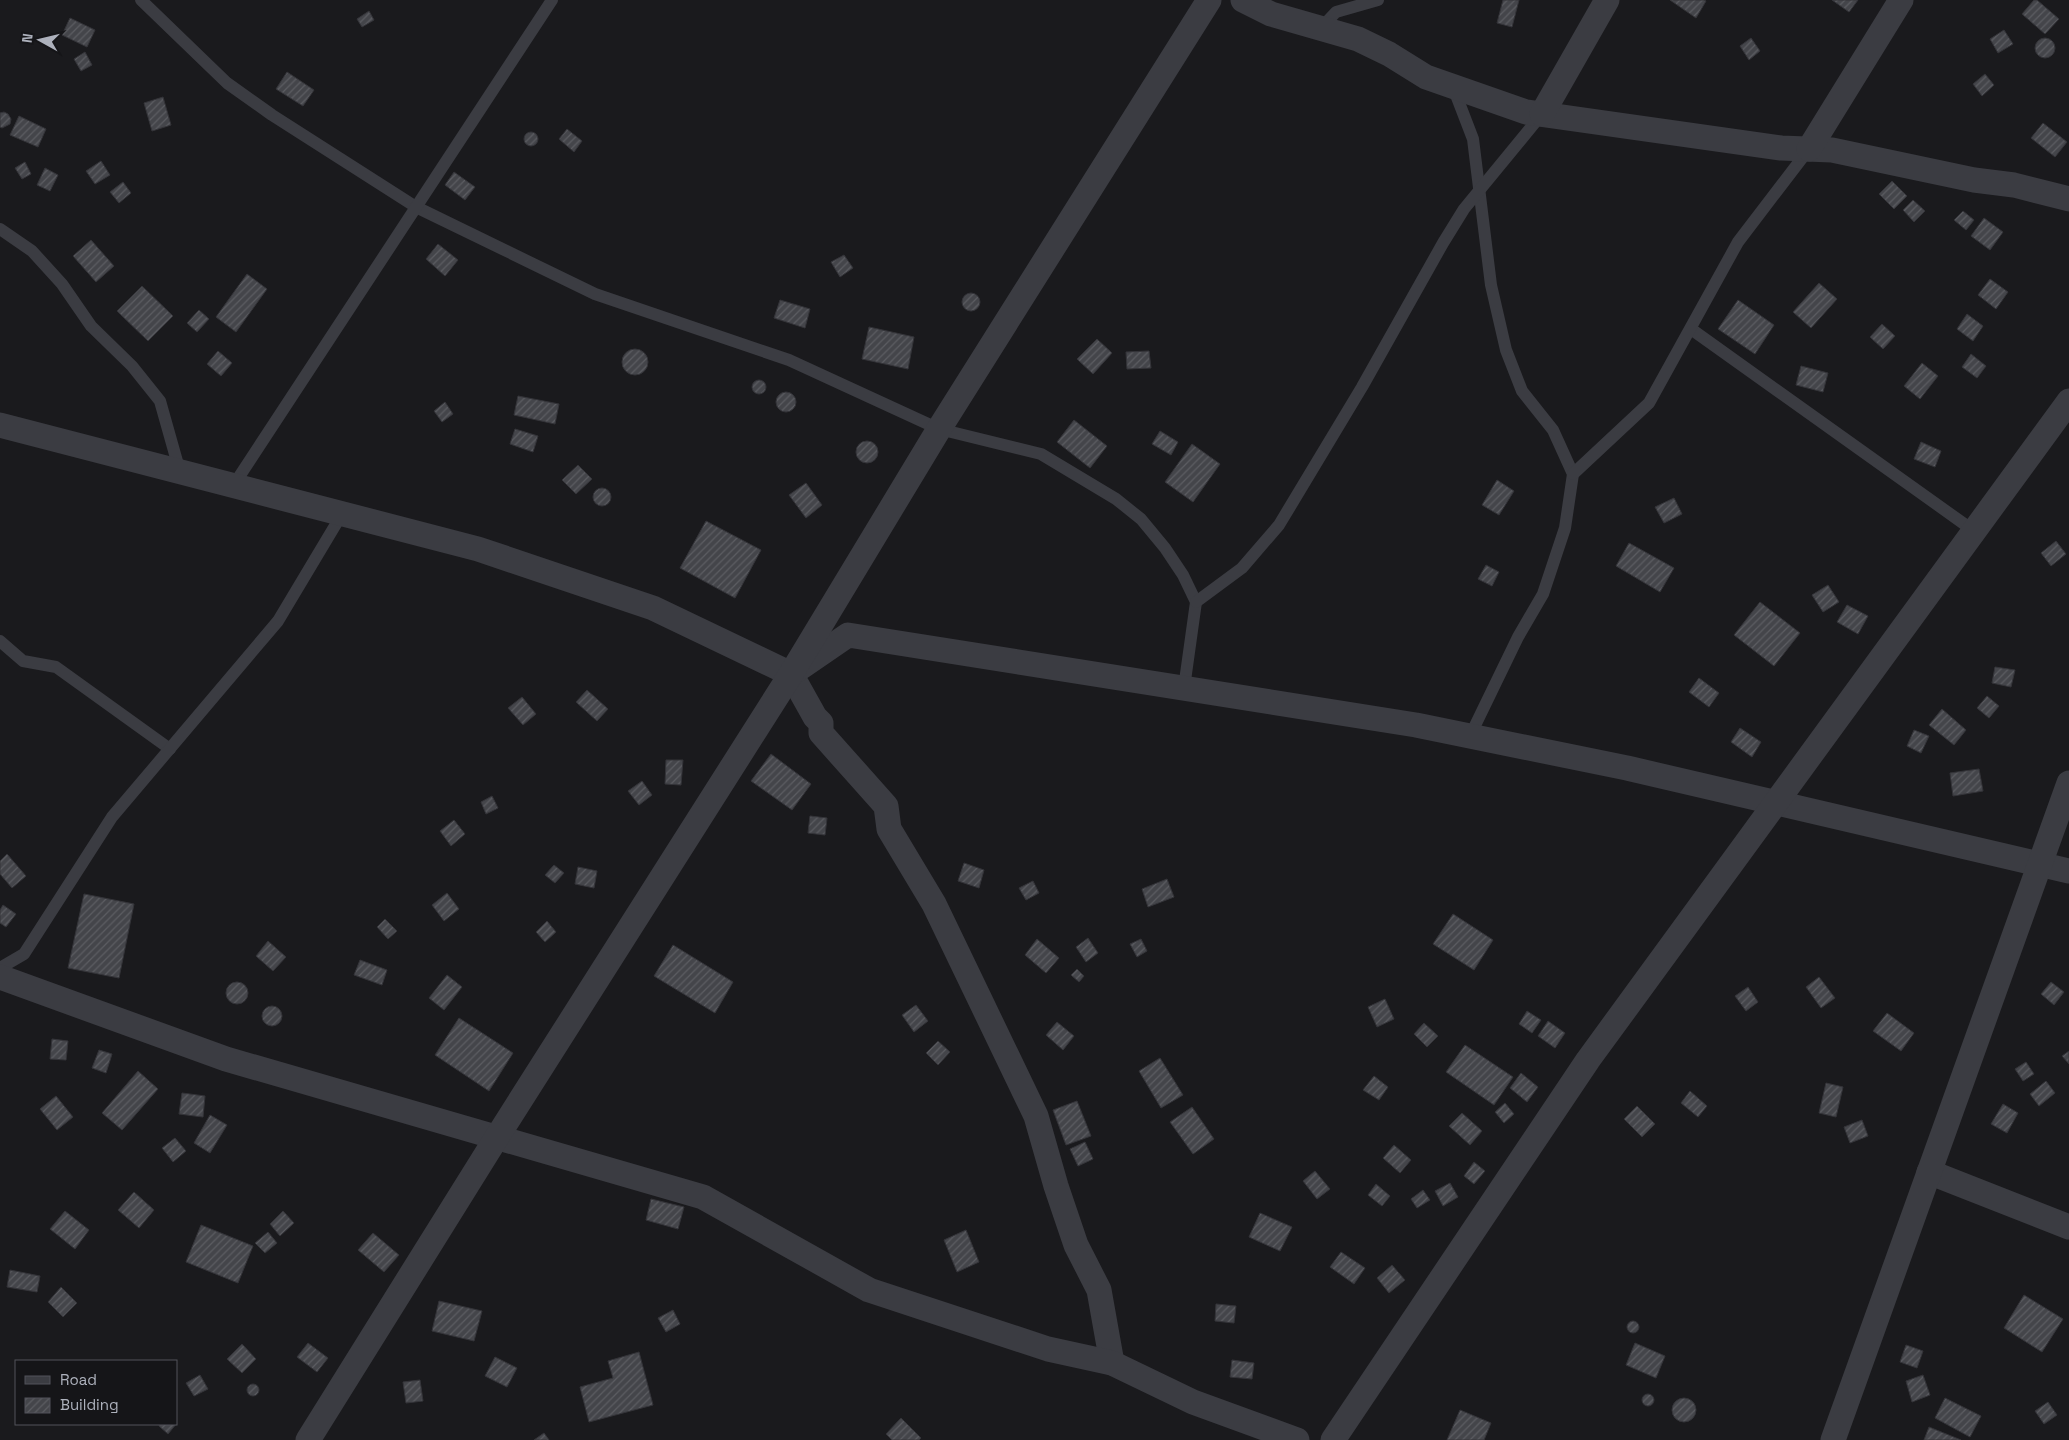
<svg xmlns="http://www.w3.org/2000/svg" width="2069" height="1440" font-family="'Space Grotesk',sans-serif">
<style>
.building{fill:url(#building-hatch);stroke:#343439}
.lines{fill:none;stroke-linecap:round;stroke-linejoin:round}
.lane{stroke:#3b3c42;stroke-width:12}
.street{stroke:#3b3c42;stroke-width:25}
</style>
<defs>
<pattern id="building-hatch" width="6" height="6" patternUnits="userSpaceOnUse" patternTransform="scale(1.25)"><rect width="6" height="6" fill="#44454a"/><path d="M-1 1l2-2M0 6l6-6M5 7l2-2" fill="none" stroke="#5c5d62"/></pattern>
</defs>
<rect width="100%" height="100%" fill="#1a1a1d"/>
<!-- building -->
<g class="building">
<polygon points="1503,0 1519,0 1512,27 1497,23"/>
<polygon points="1670,0 1704,0 1706,1 1696,18"/>
<polygon points="1832,0 1858,0 1849,12"/>
<polygon points="2034,0 2037,0 2059,19 2045,34 2022,14"/>
<polygon points="369,11 374,20 362,27 357,19"/>
<polygon points="70,18 95,30 87,47 62,35"/>
<polygon points="2004,30 2013,44 1998,53 1990,39"/>
<polygon points="1751,38 1760,51 1749,60 1740,46"/>
<circle cx="2045" cy="48" r="10"/>
<polygon points="85,52 92,65 81,71 74,59"/>
<polygon points="287,72 314,90 303,106 276,89"/>
<polygon points="1985,74 1994,85 1982,96 1973,84"/>
<polygon points="163,97 171,125 152,131 144,103"/>
<polygon points="4,112 8,114 11,119 10,124 2,128 0,127 0,113"/>
<polygon points="19,116 46,129 38,147 10,135"/>
<polygon points="2043,123 2067,142 2055,157 2031,138"/>
<polygon points="567,129 582,141 574,152 559,139"/>
<circle cx="531" cy="139" r="7"/>
<polygon points="101,161 110,175 95,184 86,171"/>
<polygon points="25,162 31,174 22,179 15,168"/>
<polygon points="45,168 58,175 50,191 37,185"/>
<polygon points="454,172 475,187 465,200 445,185"/>
<polygon points="1892,181 1907,196 1894,209 1879,194"/>
<polygon points="123,182 131,193 119,203 110,192"/>
<polygon points="1913,200 1925,211 1914,222 1903,210"/>
<polygon points="1963,211 1974,220 1966,230 1954,220"/>
<polygon points="1984,218 2003,232 1990,250 1971,236"/>
<polygon points="91,240 114,266 96,282 73,256"/>
<polygon points="438,244 458,260 445,276 426,259"/>
<polygon points="844,255 853,268 840,277 831,262"/>
<polygon points="247,274 267,289 236,332 216,317"/>
<polygon points="1990,279 2008,292 1996,309 1978,295"/>
<polygon points="1819,283 1837,299 1811,328 1793,312"/>
<polygon points="142,286 173,316 148,341 117,311"/>
<circle cx="971" cy="302" r="9"/>
<polygon points="780,300 810,309 805,328 774,318"/>
<polygon points="1738,300 1774,325 1755,354 1718,329"/>
<polygon points="199,310 209,319 197,332 187,323"/>
<polygon points="1967,314 1983,326 1973,341 1957,329"/>
<polygon points="1882,324 1895,336 1883,349 1870,337"/>
<polygon points="869,327 914,337 908,369 862,359"/>
<polygon points="1097,339 1112,353 1093,374 1077,359"/>
<circle cx="635" cy="362" r="13"/>
<polygon points="218,351 232,363 221,376 207,364"/>
<polygon points="1149,351 1151,368 1127,369 1126,352"/>
<polygon points="1971,354 1986,366 1977,378 1962,367"/>
<polygon points="1922,363 1938,376 1920,399 1904,386"/>
<polygon points="1801,366 1828,373 1823,392 1796,385"/>
<circle cx="759" cy="387" r="7"/>
<circle cx="786" cy="402" r="10"/>
<polygon points="518,396 559,404 555,424 514,415"/>
<polygon points="445,402 453,414 442,422 434,411"/>
<polygon points="1074,420 1107,446 1090,468 1057,442"/>
<polygon points="515,429 538,436 533,452 510,444"/>
<polygon points="1160,431 1178,442 1171,455 1152,444"/>
<circle cx="867" cy="452" r="11"/>
<polygon points="1921,442 1941,451 1935,467 1914,459"/>
<polygon points="1192,444 1220,464 1193,502 1165,482"/>
<polygon points="578,465 592,479 576,494 562,480"/>
<polygon points="1497,480 1514,491 1499,515 1482,505"/>
<polygon points="806,483 822,505 806,518 789,495"/>
<circle cx="602" cy="497" r="9"/>
<polygon points="1674,498 1682,514 1664,523 1655,507"/>
<polygon points="706,521 761,550 735,598 680,568"/>
<polygon points="2056,541 2066,554 2051,566 2041,553"/>
<polygon points="1629,543 1674,568 1660,592 1616,566"/>
<polygon points="1486,565 1499,572 1492,586 1478,579"/>
<polygon points="1828,585 1839,602 1823,612 1812,595"/>
<polygon points="1760,602 1800,633 1774,666 1734,635"/>
<polygon points="1847,605 1868,616 1858,634 1837,622"/>
<polygon points="1995,667 2015,670 2011,687 1992,683"/>
<polygon points="1699,678 1719,693 1709,707 1689,692"/>
<polygon points="587,690 608,709 597,721 576,702"/>
<polygon points="1987,696 1999,706 1989,718 1977,708"/>
<polygon points="522,697 536,714 523,725 508,708"/>
<polygon points="1942,709 1966,730 1954,745 1929,725"/>
<polygon points="1740,728 1761,742 1752,757 1731,742"/>
<polygon points="1914,730 1929,736 1921,753 1907,746"/>
<polygon points="771,754 811,784 792,810 751,781"/>
<polygon points="666,760 683,760 681,785 665,784"/>
<polygon points="1979,769 1983,791 1953,796 1950,773"/>
<polygon points="642,781 652,795 639,805 628,791"/>
<polygon points="492,796 498,808 486,814 481,802"/>
<polygon points="810,816 827,818 825,835 808,833"/>
<polygon points="454,820 465,834 451,846 440,831"/>
<polygon points="7,854 26,876 12,888 0,874 0,861"/>
<polygon points="964,863 984,870 979,888 958,881"/>
<polygon points="554,865 564,873 555,883 545,875"/>
<polygon points="578,867 597,871 594,888 575,884"/>
<polygon points="1167,879 1174,897 1148,907 1142,889"/>
<polygon points="1033,881 1039,893 1026,900 1019,888"/>
<polygon points="447,893 459,909 444,921 432,905"/>
<polygon points="84,894 134,904 119,978 68,968"/>
<polygon points="3,905 16,914 6,927 0,923 0,910"/>
<polygon points="1453,914 1493,940 1474,970 1433,944"/>
<polygon points="385,919 397,931 388,939 377,927"/>
<polygon points="547,921 556,932 545,942 536,932"/>
<polygon points="1088,938 1098,953 1086,962 1076,947"/>
<polygon points="1037,939 1059,958 1046,973 1025,955"/>
<polygon points="1141,939 1147,951 1137,957 1130,944"/>
<polygon points="268,941 286,957 273,971 256,956"/>
<polygon points="673,945 733,982 715,1013 654,976"/>
<polygon points="360,960 387,970 382,985 354,975"/>
<polygon points="1077,969 1084,976 1079,982 1071,975"/>
<polygon points="447,975 462,987 444,1010 429,998"/>
<polygon points="1819,977 1835,998 1821,1008 1806,987"/>
<circle cx="237" cy="993" r="11"/>
<polygon points="2051,982 2064,992 2054,1005 2041,994"/>
<polygon points="1748,987 1758,1002 1746,1011 1735,996"/>
<polygon points="1385,999 1394,1019 1377,1027 1368,1007"/>
<polygon points="916,1005 928,1021 914,1032 902,1015"/>
<circle cx="272" cy="1016" r="10"/>
<polygon points="1527,1011 1541,1020 1532,1033 1519,1024"/>
<polygon points="1887,1013 1914,1033 1901,1051 1873,1031"/>
<polygon points="459,1018 513,1053 489,1091 435,1055"/>
<polygon points="1548,1021 1565,1033 1555,1048 1538,1036"/>
<polygon points="1057,1022 1074,1036 1063,1050 1046,1035"/>
<polygon points="1424,1023 1438,1036 1427,1047 1414,1034"/>
<polygon points="52,1039 68,1041 66,1060 50,1059"/>
<polygon points="938,1041 950,1052 938,1065 926,1053"/>
<polygon points="1465,1045 1513,1077 1494,1105 1446,1072"/>
<polygon points="99,1050 112,1054 106,1073 92,1068"/>
<polygon points="2069,1051 2069,1064 2062,1056"/>
<polygon points="1160,1058 1183,1095 1161,1108 1139,1071"/>
<polygon points="2026,1062 2034,1074 2023,1081 2015,1069"/>
<polygon points="138,1071 158,1089 122,1130 102,1113"/>
<polygon points="1521,1073 1538,1087 1527,1102 1510,1088"/>
<polygon points="1374,1076 1388,1087 1379,1100 1363,1090"/>
<polygon points="2046,1081 2055,1093 2039,1106 2030,1094"/>
<polygon points="1826,1083 1843,1087 1836,1117 1819,1113"/>
<polygon points="1690,1091 1707,1106 1698,1117 1681,1103"/>
<polygon points="182,1093 205,1096 203,1117 179,1114"/>
<polygon points="56,1096 73,1117 57,1130 40,1109"/>
<polygon points="1077,1101 1091,1136 1066,1145 1053,1110"/>
<polygon points="1505,1103 1514,1114 1504,1123 1495,1112"/>
<polygon points="2003,1104 2018,1113 2007,1133 1991,1124"/>
<polygon points="1637,1106 1655,1124 1642,1137 1624,1119"/>
<polygon points="1192,1107 1214,1139 1193,1154 1170,1122"/>
<polygon points="1462,1113 1482,1131 1470,1145 1449,1126"/>
<polygon points="210,1115 227,1125 210,1153 194,1143"/>
<polygon points="1862,1120 1868,1136 1850,1143 1844,1127"/>
<polygon points="175,1138 186,1151 173,1162 162,1148"/>
<polygon points="1085,1142 1093,1159 1078,1166 1070,1149"/>
<polygon points="1394,1145 1411,1160 1400,1173 1383,1158"/>
<polygon points="1474,1162 1485,1171 1474,1184 1464,1176"/>
<polygon points="1315,1171 1330,1189 1317,1199 1303,1181"/>
<polygon points="1450,1183 1458,1197 1443,1206 1435,1191"/>
<polygon points="1376,1184 1390,1196 1382,1206 1368,1195"/>
<polygon points="1423,1190 1430,1200 1417,1208 1411,1199"/>
<polygon points="134,1192 154,1210 139,1228 118,1210"/>
<polygon points="651,1199 684,1207 678,1229 646,1220"/>
<polygon points="65,1211 89,1230 75,1249 50,1229"/>
<polygon points="283,1211 294,1223 280,1236 270,1224"/>
<polygon points="1260,1213 1292,1227 1280,1251 1249,1237"/>
<polygon points="201,1225 253,1246 238,1283 186,1262"/>
<polygon points="966,1230 979,1262 957,1272 944,1240"/>
<polygon points="268,1232 277,1243 265,1253 255,1243"/>
<polygon points="373,1233 399,1255 384,1272 358,1250"/>
<polygon points="1341,1252 1365,1268 1354,1284 1330,1267"/>
<polygon points="1392,1265 1405,1280 1389,1293 1377,1278"/>
<polygon points="10,1270 40,1276 37,1292 7,1287"/>
<polygon points="61,1287 77,1303 63,1317 48,1302"/>
<polygon points="2024,1295 2063,1319 2042,1352 2004,1328"/>
<polygon points="439,1301 482,1311 474,1341 432,1331"/>
<polygon points="1216,1304 1236,1306 1234,1323 1215,1321"/>
<polygon points="673,1310 680,1324 666,1332 658,1318"/>
<circle cx="1633" cy="1327" r="6"/>
<polygon points="308,1343 328,1358 317,1372 297,1357"/>
<polygon points="1635,1343 1665,1356 1656,1378 1626,1365"/>
<polygon points="242,1344 256,1359 242,1373 227,1359"/>
<polygon points="1906,1345 1923,1351 1917,1368 1900,1362"/>
<polygon points="639,1352 653,1405 589,1422 580,1387 613,1378 608,1361"/>
<polygon points="495,1357 517,1368 507,1387 485,1376"/>
<polygon points="1232,1360 1254,1363 1252,1379 1230,1377"/>
<polygon points="200,1375 208,1389 194,1396 186,1383"/>
<polygon points="1923,1375 1930,1395 1912,1402 1906,1381"/>
<polygon points="420,1380 423,1401 406,1403 403,1382"/>
<circle cx="253" cy="1390" r="6"/>
<circle cx="1648" cy="1400" r="6"/>
<polygon points="1945,1398 1981,1416 1970,1437 1935,1418"/>
<circle cx="1684" cy="1410" r="12"/>
<polygon points="2048,1402 2057,1415 2044,1424 2035,1411"/>
<polygon points="1460,1410 1491,1423 1484,1440 1447,1440"/>
<polygon points="901,1418 921,1438 919,1440 892,1440 886,1434"/>
<polygon points="177,1423 168,1434 159,1426 160,1424"/>
<polygon points="1929,1427 1961,1440 1924,1440"/>
<polygon points="544,1433 549,1440 534,1440"/>
</g>
<g class="lines">
<!-- lane -->
<g class="lane">
<polyline points="141,0 227,83 272,115 416,207 595,294 789,360 939,429 1041,454 1116,499 1141,519 1165,548 1183,575 1196,602 1184,688"/>
<polyline points="1321,28 1336,12 1378,0"/>
<polyline points="1453,87 1473,139 1491,285 1506,350 1522,391 1553,430 1573,474 1565,528 1543,594 1518,637 1470,736"/>
<polyline points="0,229 32,251 62,284 91,326 132,366 160,401 180,472"/>
<polyline points="1691,329 1974,531"/>
<polyline points="1573,474 1649,403 1738,242 1809,149"/>
<polyline points="233,486 552,0"/>
<polyline points="1196,602 1242,568 1279,525 1362,387 1443,243 1464,209 1542,114"/>
<polyline points="0,641 23,661 56,667 170,749"/>
<polyline points="0,968 24,954 112,817 278,621 342,514"/>
</g>
<!-- street -->
<g class="street">
<polyline points="1243,0 1271,14 1358,39 1389,54 1426,77 1526,112 1781,148 1832,150 1974,180 2014,185 2069,199"/>
<polyline points="1542,114 1607,0"/>
<polyline points="1809,149 1901,0"/>
<polyline points="0,425 478,549 653,608 791,674 815,717 821,723 821,733 886,806 889,829 934,904 1036,1116 1056,1186 1076,1245 1099,1290 1112,1363"/>
<polyline points="797,670 848,635 1416,725 1627,768 2069,871"/>
<polyline points="0,977 226,1059 703,1197 869,1290 1048,1349 1112,1363 1193,1402 1297,1440"/>
<polyline points="1929,1172 2069,1227"/>
<polyline points="308,1440 497,1137 791,674 939,429 1209,0"/>
<polyline points="1333,1440 1588,1060 2069,401"/>
<polyline points="1833,1440 2069,783"/>
</g>
</g>
<!-- legend -->
<rect x="15" y="1360" width="162" height="65" fill="#151518" stroke="#52535a"/>
<rect x="25" y="1376" width="25" height="8" fill="#3b3c42" stroke="#52535a"/>
<text x="60" y="1385" font-size="15" fill="#adb1bc">Road</text>
<rect x="25" y="1398" width="25" height="15" fill="url(#building-hatch)" stroke="#52535a"/>
<text x="60" y="1410" font-size="15" fill="#adb1bc">Building</text>
<!-- north arrow -->
<g transform="translate(40 40) rotate(278)" stroke="#151518" stroke-width="4" paint-order="stroke">
<path d="M0-4L9 19L0 12L-9 19Z" fill="#adb1bc"/>
<text y="-8" font-size="14" font-weight="bold" text-anchor="middle" fill="#adb1bc">N</text>
</g>
</svg>
